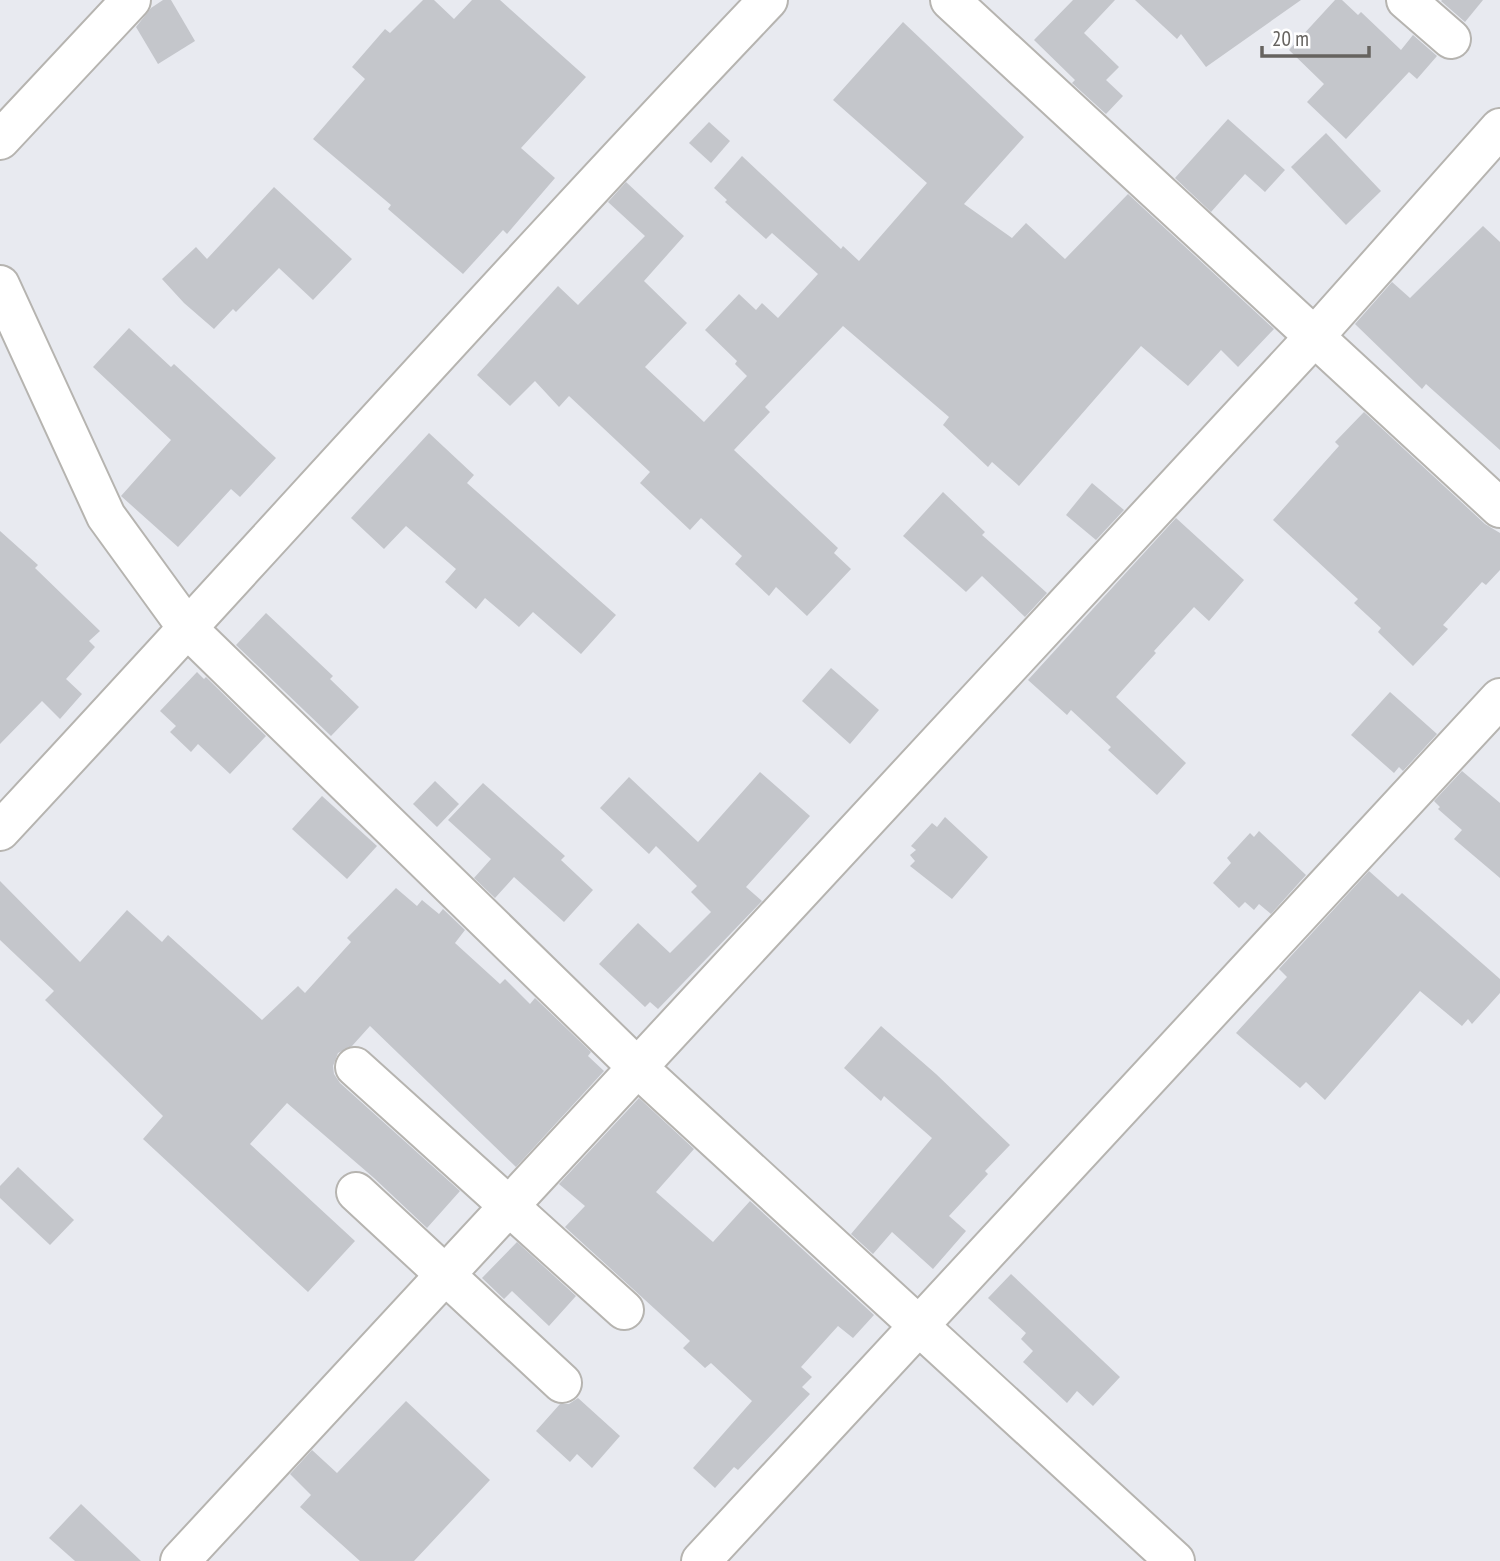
<svg xmlns="http://www.w3.org/2000/svg" width="1500" height="1561" font-family="'PT Sans Narrow',sans-serif">
<style>
.building{fill:#c4c6cb}
.lines{fill:none;stroke-linecap:round;stroke-linejoin:round}
.minor-casing{stroke:#b6b4b0;stroke-width:42}
.minor{stroke:#fff;stroke-width:38}
</style>
<rect width="100%" height="100%" fill="#e8eaf0"/>
<!-- building -->
<g class="building">
<polygon points="163,0 171,0 195,41 158,64 136,27 151,8"/>
<polygon points="423,0 434,0 454,19 472,0 500,0 586,77 521,148 555,178 507,234 503,230 463,274 388,209 391,205 313,139 365,79 352,67 385,29 390,33"/>
<polygon points="1073,0 1115,0 1084,33 1119,67 1106,80 1123,96 1106,114 1072,83 1075,80 1034,40"/>
<polygon points="1135,0 1301,0 1206,67 1181,34 1177,39"/>
<polygon points="1335,0 1342,0 1358,15 1361,12 1401,50 1413,35 1437,56 1417,79 1409,72 1346,139 1307,102 1324,84 1289,50"/>
<polygon points="1442,0 1483,0 1465,22 1441,1"/>
<polygon points="903,22 1024,137 964,204 1012,238 1026,223 1065,259 1128,194 1274,329 1238,367 1221,350 1188,386 1141,346 1019,486 992,462 988,467 943,425 949,417 843,326 765,407 770,412 734,450 838,548 834,553 851,569 807,616 776,587 769,596 735,564 742,556 701,518 690,530 640,483 650,472 569,396 559,407 535,381 510,406 477,375 558,286 578,305 645,236 608,202 626,182 684,236 644,281 687,323 645,367 704,422 747,376 735,364 737,361 705,330 739,294 756,310 762,303 778,318 818,274 772,233 766,239 725,202 727,200 714,188 742,156 841,249 843,246 859,261 927,183 833,100"/>
<polygon points="1228,119 1285,170 1265,192 1245,174 1211,212 1175,178"/>
<polygon points="709,122 730,141 711,163 689,143"/>
<polygon points="1326,133 1381,191 1346,225 1291,167"/>
<polygon points="274,187 352,259 313,300 279,268 236,312 233,309 214,329 184,303 162,279 196,247 207,259"/>
<polygon points="1483,226 1500,242 1500,450 1426,384 1422,389 1355,324 1392,282 1410,298"/>
<polygon points="129,328 171,367 174,364 276,458 240,497 231,489 178,547 121,496 171,440 93,367"/>
<polygon points="1364,412 1485,524 1500,533 1500,570 1486,585 1482,582 1443,625 1448,629 1413,666 1378,632 1381,628 1354,603 1358,599 1273,520 1339,446 1335,442"/>
<polygon points="429,433 474,475 467,483 616,615 581,654 533,612 519,627 485,598 476,609 445,582 456,569 406,526 384,549 351,518"/>
<polygon points="1092,483 1124,510 1096,540 1066,515"/>
<polygon points="943,492 985,532 982,535 1047,593 1025,617 982,576 966,592 903,536"/>
<polygon points="1176,518 1244,580 1209,621 1194,607 1154,651 1156,653 1116,697 1186,763 1157,795 1108,750 1111,747 1071,710 1067,715 1028,680"/>
<polygon points="0,531 38,565 35,568 100,631 89,641 95,647 66,679 82,694 60,719 42,701 0,744"/>
<polygon points="266,613 333,676 330,679 359,707 331,736 236,645"/>
<polygon points="831,668 879,710 850,744 802,701"/>
<polygon points="197,672 204,679 206,677 266,736 230,774 198,744 191,752 170,732 176,726 160,711"/>
<polygon points="1390,692 1437,734 1403,771 1399,767 1394,773 1351,735"/>
<polygon points="1462,771 1500,803 1500,878 1454,839 1462,830 1438,809 1440,807 1434,801"/>
<polygon points="760,772 810,816 746,887 762,901 658,1009 650,1002 645,1007 599,964 638,923 670,953 711,912 691,892 697,886 656,846 649,854 600,808 629,777 698,842"/>
<polygon points="435,781 459,804 437,827 413,804"/>
<polygon points="483,783 565,856 561,860 593,890 564,922 514,877 495,898 474,878 491,859 448,820"/>
<polygon points="322,796 377,846 347,879 292,829"/>
<polygon points="945,817 988,857 952,899 910,866 915,861 910,855 916,850 911,846 932,823 937,827"/>
<polygon points="1259,831 1306,875 1271,914 1259,904 1254,910 1245,902 1239,908 1213,883 1231,863 1227,858 1250,833 1254,837"/>
<polygon points="1369,871 1398,897 1402,893 1500,979 1500,993 1472,1024 1468,1019 1462,1026 1420,991 1325,1100 1306,1082 1300,1088 1236,1033 1287,977 1279,969"/>
<polygon points="0,881 80,962 127,910 162,942 168,935 262,1020 298,986 305,993 351,942 347,938 396,888 417,906 422,900 439,914 443,909 465,930 455,943 500,984 505,979 530,1004 535,998 591,1052 588,1056 604,1071 516,1167 370,1026 352,1046 338,1053 333,1066 334,1074 340,1083 460,1191 427,1228 374,1178 287,1103 250,1144 355,1241 308,1292 143,1139 163,1116 45,1000 54,991 0,940"/>
<polygon points="881,1026 936,1074 1010,1145 985,1171 988,1174 949,1216 966,1231 933,1269 892,1232 873,1254 851,1234 932,1138 884,1096 881,1101 844,1068"/>
<polygon points="639,1098 694,1149 656,1192 713,1242 750,1201 874,1315 853,1338 838,1326 801,1367 812,1377 802,1387 810,1394 738,1470 734,1467 715,1488 693,1468 752,1401 711,1363 705,1368 683,1348 690,1341 565,1227 585,1206 559,1184"/>
<polygon points="18,1167 74,1220 50,1245 0,1198 0,1186"/>
<polygon points="517,1242 576,1296 549,1326 512,1291 504,1299 482,1278"/>
<polygon points="1011,1274 1120,1377 1093,1406 1077,1391 1067,1403 1023,1362 1033,1351 1021,1339 1026,1333 988,1298"/>
<polygon points="578,1398 620,1436 592,1468 577,1454 570,1462 536,1431 560,1404 569,1404"/>
<polygon points="406,1401 490,1480 414,1561 360,1561 300,1507 311,1495 290,1474 312,1450 337,1473"/>
<polygon points="81,1504 141,1561 75,1561 49,1538"/>
</g>
<g class="lines">
<!-- minor casing -->
<g class="minor-casing">
<g id="minor">
<polyline points="950,0 1500,508"/>
<polyline points="1406,0 1451,39"/>
<polyline points="0,140 131,0"/>
<polyline points="0,285 106,516 188,629 639,1069 1175,1561"/>
<path d="M0,831C257,555 508,273 768,0"/>
<polyline points="355,1067 624,1310"/>
<polyline points="356,1192 562,1383"/>
<polyline points="180,1561 1315,336 1500,128"/>
<polyline points="701,1561 1500,698"/>
</g>
</g>
<!-- minor -->
<use href="#minor" class="minor"/>
</g>
<!-- scale -->
<path d="M1262 46v10h107v-10" fill="none" stroke="#66635f" stroke-width="3.5"/>
<text x="1272" y="46" font-size="21" fill="#66635f" stroke="#ffffff" stroke-width="5" paint-order="stroke">20 m</text>
</svg>
